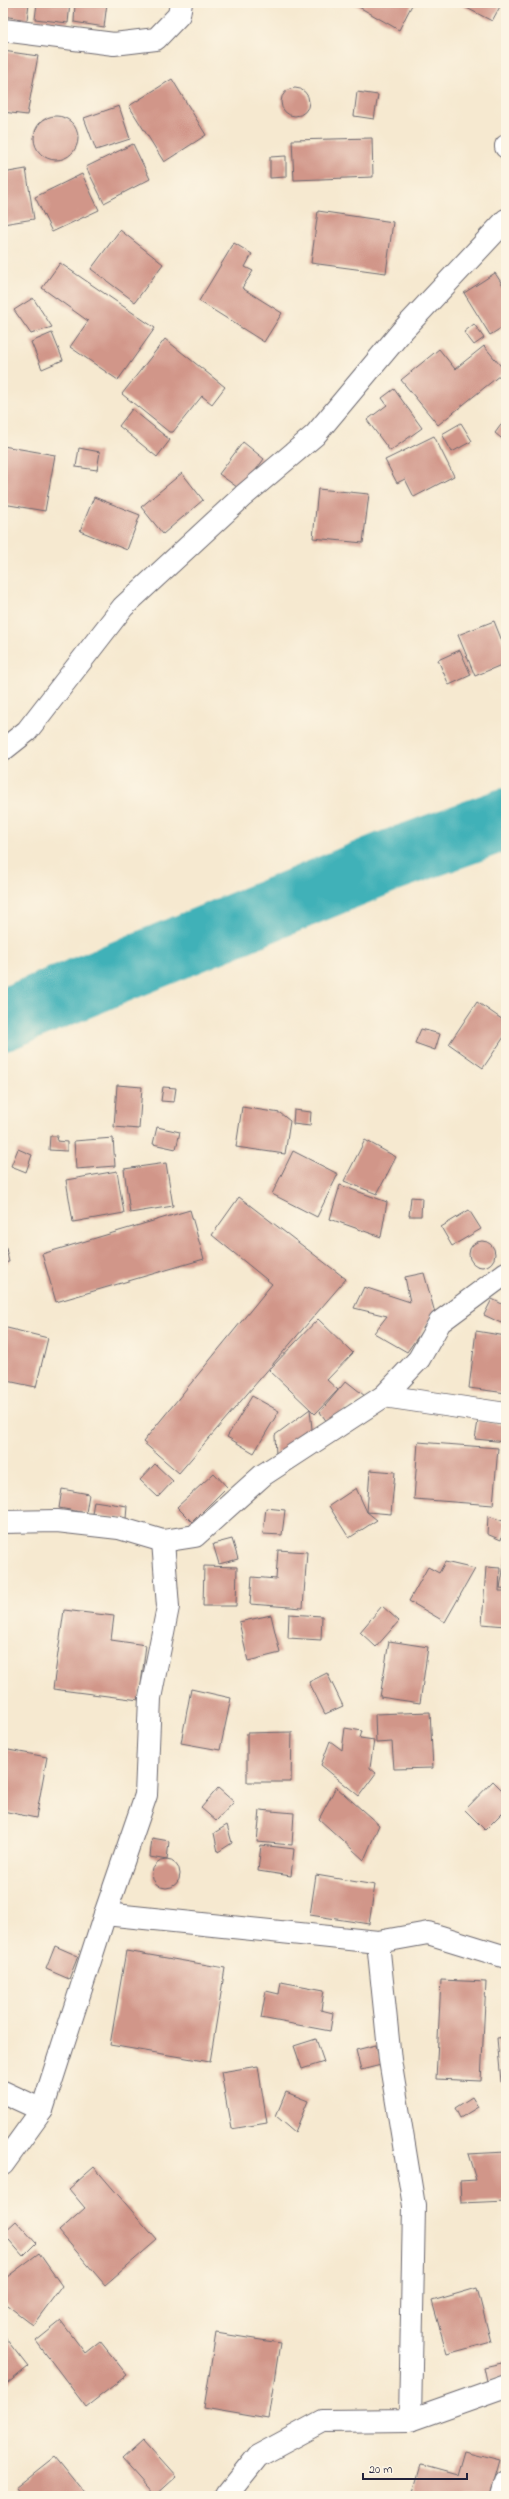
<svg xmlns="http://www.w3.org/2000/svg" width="509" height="2499" font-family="'Indie Flower',sans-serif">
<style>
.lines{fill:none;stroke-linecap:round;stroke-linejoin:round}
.river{stroke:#40b1b8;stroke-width:62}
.building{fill:#d19689}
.minor-casing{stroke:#6c686f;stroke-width:24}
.minor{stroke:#fff;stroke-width:22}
</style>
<rect width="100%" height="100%" fill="#fcf5e5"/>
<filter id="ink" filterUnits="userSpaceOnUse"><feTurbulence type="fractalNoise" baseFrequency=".025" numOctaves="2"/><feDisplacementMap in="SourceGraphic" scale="8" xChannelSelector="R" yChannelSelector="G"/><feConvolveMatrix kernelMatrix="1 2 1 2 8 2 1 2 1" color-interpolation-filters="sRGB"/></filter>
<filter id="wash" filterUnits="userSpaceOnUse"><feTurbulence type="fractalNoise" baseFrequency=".012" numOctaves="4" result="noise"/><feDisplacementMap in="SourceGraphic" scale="16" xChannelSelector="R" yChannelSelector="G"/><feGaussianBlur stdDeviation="0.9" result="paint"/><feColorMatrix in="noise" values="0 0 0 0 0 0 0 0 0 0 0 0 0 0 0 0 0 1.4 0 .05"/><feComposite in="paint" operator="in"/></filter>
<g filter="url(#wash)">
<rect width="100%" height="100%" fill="#f6e9d0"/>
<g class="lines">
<!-- river -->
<polyline class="river" points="3,1020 387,862 506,819"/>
</g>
<g id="blocks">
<!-- building -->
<g class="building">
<polygon points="3,3 29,3 27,20 3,16"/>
<polygon points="37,3 70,3 68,23 35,19"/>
<polygon points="75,3 107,3 104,27 74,22"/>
<polygon points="253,3 290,3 289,7"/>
<polygon points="352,3 413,3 399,30"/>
<polygon points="457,3 502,3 492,21"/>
<polygon points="3,51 38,56 27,115 3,112"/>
<polygon points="172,79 206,135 164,162 129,106"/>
<circle cx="295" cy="102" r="14"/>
<polygon points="357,92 378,95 374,119 354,116"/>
<polygon points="119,106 130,139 96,150 84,118"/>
<circle cx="56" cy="138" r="22"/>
<polygon points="372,138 373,177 294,180 292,140"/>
<polygon points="133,144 150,179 104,203 86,167"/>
<polygon points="286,156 286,177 270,178 270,157"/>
<polygon points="26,169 34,219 3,224 3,173"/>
<polygon points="82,174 99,210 52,232 35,197"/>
<polygon points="318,211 393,222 386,273 311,263"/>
<polygon points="120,230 163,264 135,302 91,269"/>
<polygon points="234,243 252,254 245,267 253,271 242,288 282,313 264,342 199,301"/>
<polygon points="60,263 155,328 118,380 70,347 88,321 42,288"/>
<polygon points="495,273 506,290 506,325 490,335 464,293"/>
<polygon points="33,298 52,327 31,334 14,310"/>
<polygon points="474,324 484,338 474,345 464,332"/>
<polygon points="52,333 63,360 42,369 31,342"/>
<polygon points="165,339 225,387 212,404 202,396 173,432 169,432 122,394"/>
<polygon points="484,346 505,371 438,425 401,380 439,349 455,369"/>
<polygon points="394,389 422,428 390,451 367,420 387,405 382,398"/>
<polygon points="132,409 170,440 157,457 119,426"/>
<polygon points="506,418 506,442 495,433"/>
<polygon points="461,423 472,441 452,452 442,434"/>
<polygon points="434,436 454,476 414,497 405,479 397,483 385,460"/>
<polygon points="243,442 264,459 241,490 219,474"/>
<polygon points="3,446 55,455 45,511 3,504"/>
<polygon points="79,448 100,452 97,470 76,467"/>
<polygon points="182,473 203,500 163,534 141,507"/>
<polygon points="318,489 369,494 363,543 313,538"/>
<polygon points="94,497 140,515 127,550 80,531"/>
<polygon points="494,621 506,651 506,663 475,676 458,635"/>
<polygon points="460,650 471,675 449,685 438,660"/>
<polygon points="477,1002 506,1022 506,1034 483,1068 449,1044"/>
<polygon points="421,1029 440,1034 435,1050 415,1043"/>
<polygon points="117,1085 142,1087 139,1129 114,1127"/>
<polygon points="163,1087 176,1088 174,1102 161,1101"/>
<polygon points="242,1107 280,1113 290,1121 285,1154 236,1147"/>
<polygon points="294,1110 311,1112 310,1126 293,1124"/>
<polygon points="157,1127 180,1132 176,1149 153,1144"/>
<polygon points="50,1136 58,1136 57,1141 67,1142 67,1151 49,1150"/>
<polygon points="113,1138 115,1166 76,1169 74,1141"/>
<polygon points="365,1140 396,1157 377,1194 344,1181"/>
<polygon points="18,1149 32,1155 26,1172 11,1166"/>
<polygon points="293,1151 338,1174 317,1217 272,1194"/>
<polygon points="166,1163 173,1206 130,1213 124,1169"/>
<polygon points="117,1171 124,1213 73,1222 66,1180"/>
<polygon points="340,1185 387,1202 381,1237 330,1219"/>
<polygon points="239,1197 346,1279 179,1473 143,1442 272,1284 212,1235"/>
<polygon points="411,1197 422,1198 421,1216 409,1216"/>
<polygon points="190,1210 204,1259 56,1302 42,1254"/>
<polygon points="469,1210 481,1229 452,1246 441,1227"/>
<polygon points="3,1235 9,1262 3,1263"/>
<circle cx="482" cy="1254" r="13"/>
<polygon points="424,1273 435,1313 407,1352 374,1333 387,1316 354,1308 364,1287 410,1302 405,1277"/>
<polygon points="492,1299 506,1306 506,1312 501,1323 484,1315"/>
<polygon points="318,1319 353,1353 327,1380 338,1390 315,1414 310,1409 312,1429 276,1455 275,1435 310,1409 269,1370"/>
<polygon points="3,1327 48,1338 36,1387 3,1380"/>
<polygon points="476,1331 506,1336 506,1393 469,1388"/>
<polygon points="346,1381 365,1396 327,1422 320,1412"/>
<polygon points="252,1396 279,1411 254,1453 227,1437"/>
<polygon points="478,1421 506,1425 506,1442 475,1439"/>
<polygon points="418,1442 498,1448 493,1505 414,1499"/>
<polygon points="155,1464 173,1481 158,1497 140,1480"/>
<polygon points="370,1470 395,1472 391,1514 367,1512 377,1520 349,1538 329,1506 356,1488 367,1512"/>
<polygon points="214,1473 227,1487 192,1522 177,1507"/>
<polygon points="62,1489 89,1494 86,1513 59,1508"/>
<polygon points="94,1501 127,1506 126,1519 92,1514"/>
<polygon points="266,1508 285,1510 282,1535 263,1534"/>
<polygon points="488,1516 506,1522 501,1540 487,1534"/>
<polygon points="232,1539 238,1559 219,1564 213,1544"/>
<polygon points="278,1550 307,1552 303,1608 250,1604 252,1577 276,1579"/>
<polygon points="506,1554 506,1589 500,1588"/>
<polygon points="445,1562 475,1569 445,1622 409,1601 428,1567 439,1573"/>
<polygon points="204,1566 237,1567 236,1606 203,1606"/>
<polygon points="486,1567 500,1568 499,1591 506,1591 506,1626 482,1624"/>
<polygon points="382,1606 399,1621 376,1647 360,1632"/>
<polygon points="64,1610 114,1616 111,1640 146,1645 139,1700 53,1689"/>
<polygon points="289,1614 322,1616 321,1640 288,1638"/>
<polygon points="271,1615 280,1653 248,1661 239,1622"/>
<polygon points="389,1641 428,1647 420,1703 380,1697"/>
<polygon points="327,1673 343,1706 325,1714 309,1682"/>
<polygon points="191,1689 231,1698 220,1750 181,1743"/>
<polygon points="430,1712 433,1768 394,1769 392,1742 376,1743 375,1714"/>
<polygon points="345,1728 362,1731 360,1738 374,1740 370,1768 376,1773 359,1796 321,1765 330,1741 342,1750"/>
<polygon points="292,1732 291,1782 247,1782 247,1733"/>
<polygon points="3,1749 47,1757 36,1818 3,1811"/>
<polygon points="493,1781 506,1794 506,1809 485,1830 465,1810"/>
<polygon points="336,1787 379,1825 364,1860 319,1819"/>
<polygon points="218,1788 234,1802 216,1821 201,1808"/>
<polygon points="260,1810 294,1813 292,1845 257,1842"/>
<polygon points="227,1825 232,1843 218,1852 214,1833"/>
<polygon points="152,1838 169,1841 167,1860 150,1857"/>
<polygon points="261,1845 294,1849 291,1876 258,1871"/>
<circle cx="166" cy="1874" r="14"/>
<polygon points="316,1875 375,1885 369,1924 310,1915"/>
<polygon points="55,1946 78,1956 69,1979 46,1969"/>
<polygon points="126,1951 225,1968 210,2062 110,2045"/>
<polygon points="441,1980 486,1982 481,2081 436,2079"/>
<polygon points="281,1982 324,1990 321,2010 333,2013 330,2031 261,2018 266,1991 279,1994"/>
<polygon points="506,2037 506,2082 501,2082 497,2038"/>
<polygon points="316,2039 324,2062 302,2069 294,2046"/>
<polygon points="376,2045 381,2065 361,2070 356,2050"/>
<polygon points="258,2066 267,2123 231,2129 221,2072"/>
<polygon points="286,2092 308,2101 295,2132 276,2116"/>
<polygon points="472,2097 478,2107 460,2118 455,2108"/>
<polygon points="506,2152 506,2201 461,2203 460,2181 476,2180 468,2154"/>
<polygon points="94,2167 157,2240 105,2285 59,2231 85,2208 69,2189"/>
<polygon points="16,2221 36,2243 23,2256 3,2233"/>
<polygon points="39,2253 62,2286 33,2325 3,2302 3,2280"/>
<polygon points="477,2288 491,2342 447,2354 432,2301"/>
<polygon points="61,2321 85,2353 100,2341 127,2375 86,2407 36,2341"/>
<polygon points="216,2333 280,2343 268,2419 204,2408"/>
<polygon points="3,2335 28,2367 3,2387"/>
<polygon points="506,2362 506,2376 487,2381 484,2367"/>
<polygon points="143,2440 176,2477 155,2496 122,2459"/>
<polygon points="464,2451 500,2460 490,2496 427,2496 413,2492 421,2465 457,2475"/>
<polygon points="55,2457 87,2496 22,2496 16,2488"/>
</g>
</g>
</g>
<g filter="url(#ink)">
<use href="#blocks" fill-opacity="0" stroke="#6c686f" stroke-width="1"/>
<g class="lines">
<!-- minor casing -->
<g class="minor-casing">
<g id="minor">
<polyline points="3,30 114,44 156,39 179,15 181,3"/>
<polyline points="506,146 506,147"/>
<polyline points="3,750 27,731 123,607 243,496 315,435 402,331 506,220"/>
<polyline points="384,1396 419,1359 440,1322 506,1273"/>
<polyline points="3,1522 57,1521 119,1528 163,1541 195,1536 263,1475 384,1396 506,1414"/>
<polyline points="105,1914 378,1942 428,1933 506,1957"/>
<polyline points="378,1942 390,2060 414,2206 410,2420"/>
<polyline points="3,2092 42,2110"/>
<polyline points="3,2164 42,2110 105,1914 146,1795 150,1698 168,1607 163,1541"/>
<polyline points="226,2496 258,2456 323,2421 410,2420 506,2386"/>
<polyline points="502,2496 506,2482"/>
</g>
</g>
<!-- minor -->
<use href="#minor" class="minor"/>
</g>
</g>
<!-- margin -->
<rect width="509" height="2499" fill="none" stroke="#fcf5e5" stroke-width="16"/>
<!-- scale -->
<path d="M363 2473v6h104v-6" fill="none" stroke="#22223b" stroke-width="2"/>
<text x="369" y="2473" font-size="12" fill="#22223b" stroke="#fcf5e5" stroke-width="3" paint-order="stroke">20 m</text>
</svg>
